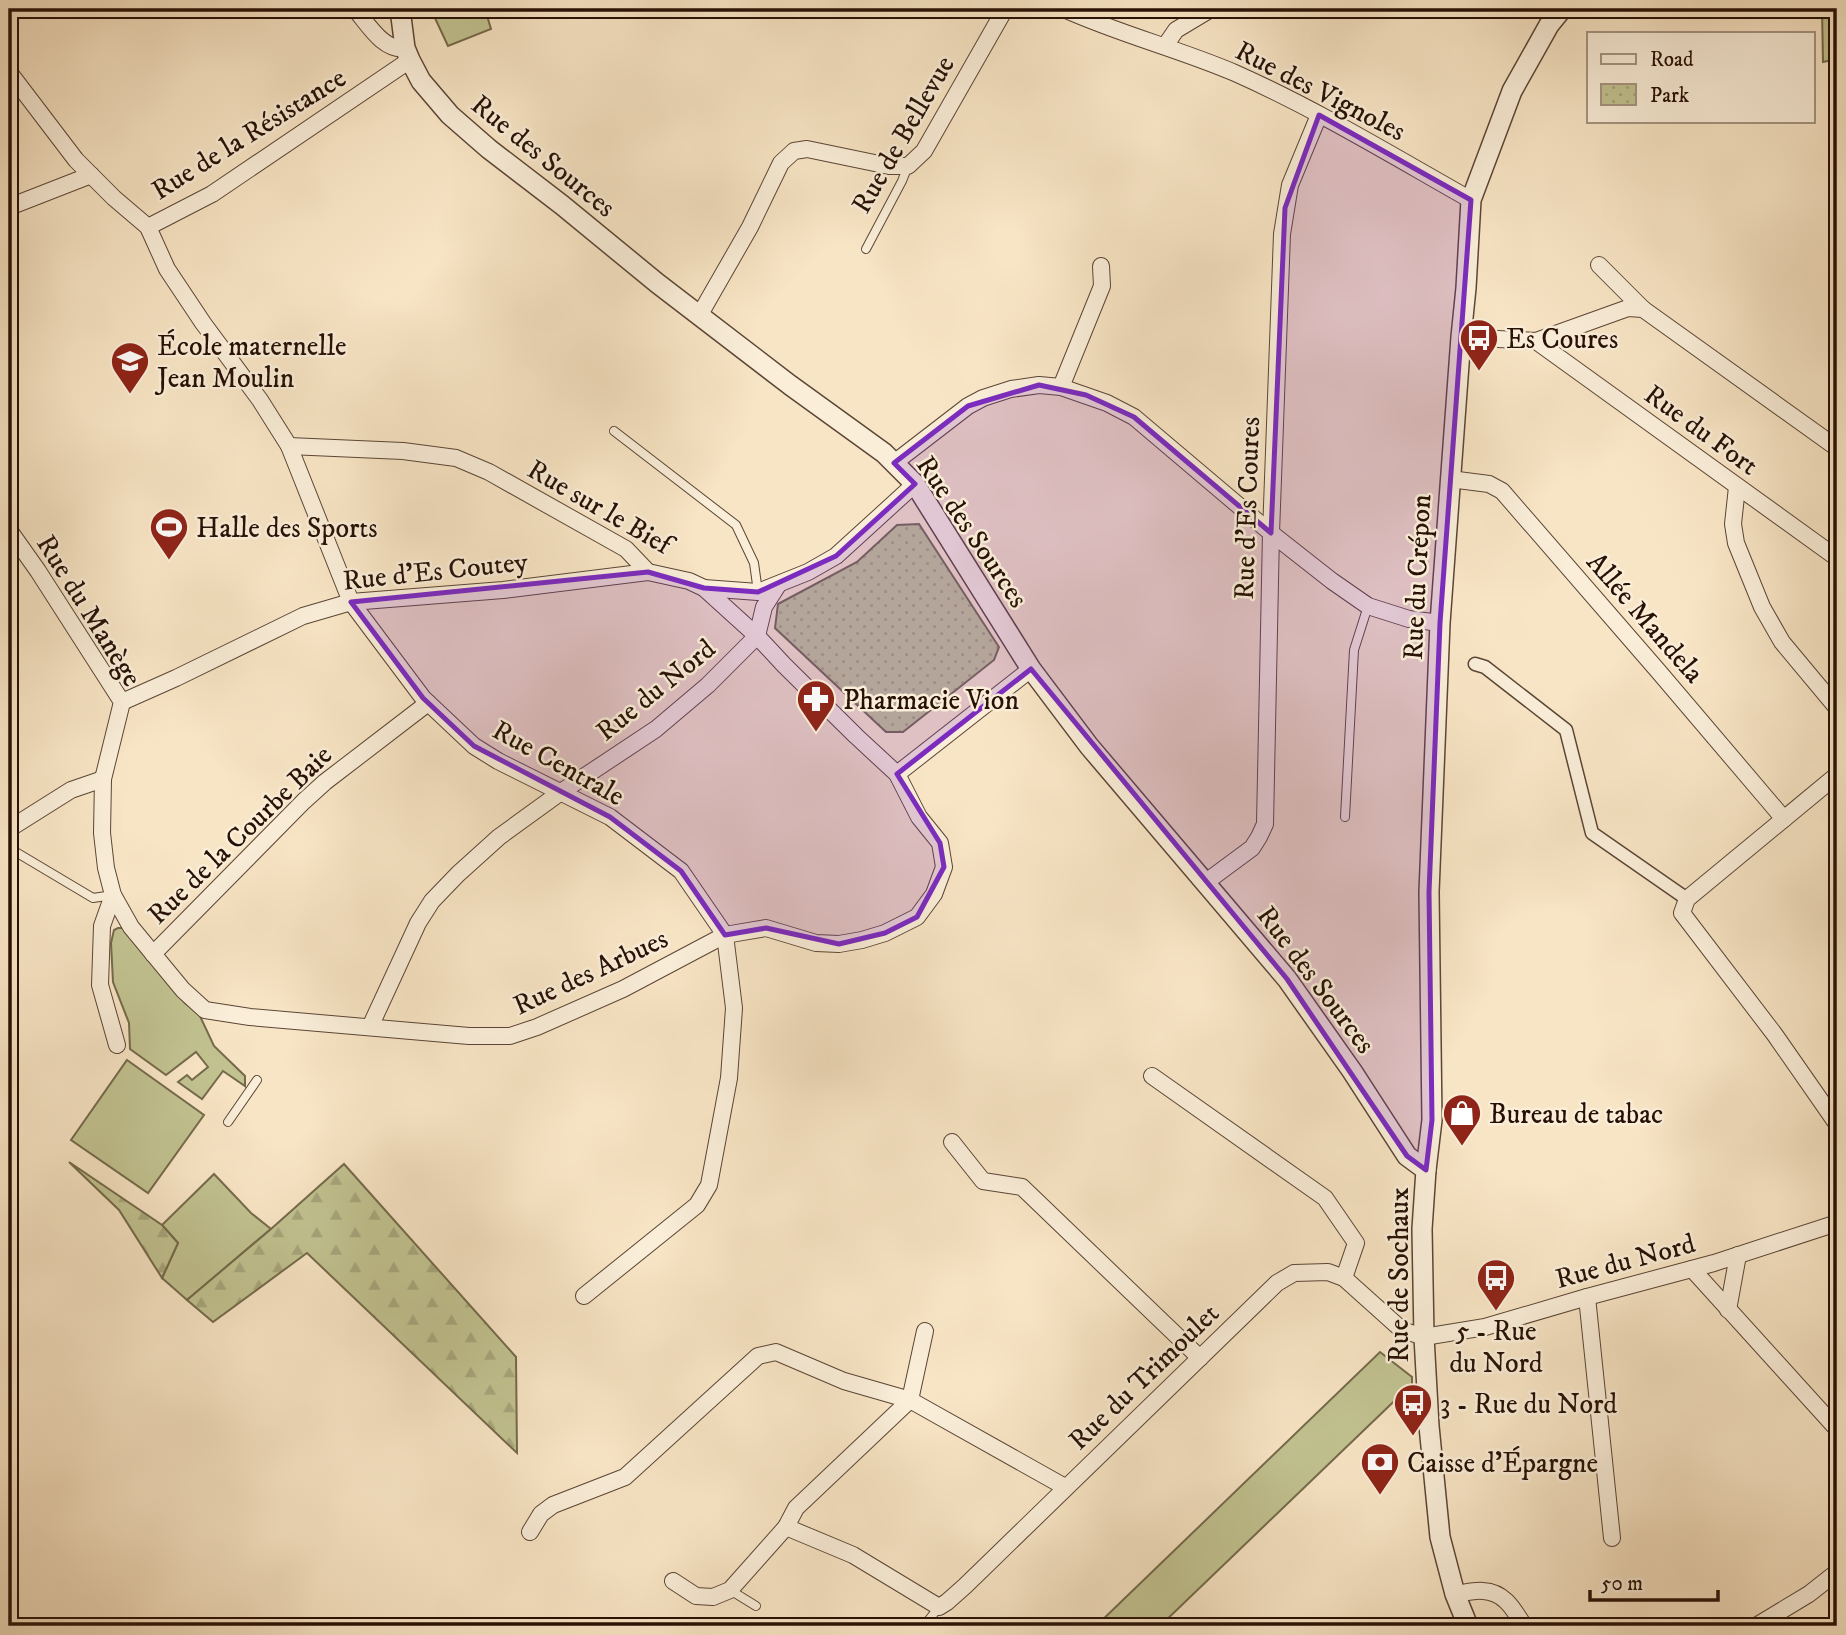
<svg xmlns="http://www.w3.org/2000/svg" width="1846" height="1635" font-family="'IM FELL DW Pica',serif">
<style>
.green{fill:#c2c391;stroke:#746a4b;stroke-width:2}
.forest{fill:url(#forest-firs);stroke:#746a4b;stroke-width:2}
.park{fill:url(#park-dots);stroke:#746a4b;stroke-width:2}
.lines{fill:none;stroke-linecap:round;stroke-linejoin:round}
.service-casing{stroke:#5b4535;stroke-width:10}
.pedestrian-casing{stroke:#5b4535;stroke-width:15}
.minor-casing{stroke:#5b4535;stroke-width:18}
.tertiary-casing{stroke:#5b4535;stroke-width:22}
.service{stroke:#faeed9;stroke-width:8}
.pedestrian{stroke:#faeed9;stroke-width:12}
.minor{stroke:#faeed9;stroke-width:16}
.tertiary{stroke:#faeed9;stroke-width:19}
.marked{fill:#7b2cbf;fill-opacity:0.2;stroke:#7b2cbf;stroke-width:5;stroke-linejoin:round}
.labels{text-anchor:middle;stroke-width:5;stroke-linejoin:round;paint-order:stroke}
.street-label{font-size:28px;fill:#271005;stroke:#faeed9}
.poi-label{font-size:28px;fill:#271005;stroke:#faeed9;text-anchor:start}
</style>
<defs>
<pattern id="forest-firs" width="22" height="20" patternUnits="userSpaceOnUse" patternTransform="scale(1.75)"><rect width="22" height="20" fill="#c2c391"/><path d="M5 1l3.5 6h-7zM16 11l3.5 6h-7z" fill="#a7a67c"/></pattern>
<pattern id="park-dots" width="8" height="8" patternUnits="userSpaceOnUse" patternTransform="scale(1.75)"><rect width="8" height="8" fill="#c2c391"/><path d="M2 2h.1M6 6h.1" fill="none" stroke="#a7a67c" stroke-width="1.8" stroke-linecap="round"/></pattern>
</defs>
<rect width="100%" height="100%" fill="#f8e5c5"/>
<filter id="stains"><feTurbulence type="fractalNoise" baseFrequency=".00286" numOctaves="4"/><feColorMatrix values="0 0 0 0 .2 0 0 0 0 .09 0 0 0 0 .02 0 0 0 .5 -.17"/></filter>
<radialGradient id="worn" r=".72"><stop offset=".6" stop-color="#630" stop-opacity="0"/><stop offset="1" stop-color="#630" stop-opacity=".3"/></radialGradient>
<!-- green -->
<g class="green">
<polygon points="451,9 485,9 491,29 448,46 434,16"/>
<polygon points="118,928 124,928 185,1003 199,1014 214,1046 245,1076 245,1086 223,1071 202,1099 178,1082 187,1075 192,1080 208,1067 196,1052 166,1075 130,1049 129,1023 113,982 111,943 114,930"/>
<polygon points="127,1060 204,1115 148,1193 71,1140"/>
<polygon points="214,1174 251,1213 271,1229 187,1300 162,1278 178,1243 162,1225"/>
<polygon points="1380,1352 1412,1377 1412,1384 1160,1626 1096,1626"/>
</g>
<!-- forest -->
<g class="forest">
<polygon points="1822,9 1837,9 1837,59 1823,62"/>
<polygon points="69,1162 162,1225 178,1243 162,1278 119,1210"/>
<polygon points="344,1164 516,1357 517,1453 307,1253 213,1322 187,1300 271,1229"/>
</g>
<!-- park -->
<polygon class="park" points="919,524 999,647 994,660 903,732 886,732 775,628 778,604 857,562 897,525"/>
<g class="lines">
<!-- service casing -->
<g class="service-casing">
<g id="service">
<polyline points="801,11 802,9"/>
<polyline points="866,249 902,181 908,166"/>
<polyline points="614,431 736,525 754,563 758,592"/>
<polyline points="1345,817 1354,650 1368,606"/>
<polyline points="9,848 93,898 113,895"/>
<polyline points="228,1122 257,1080"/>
<polyline points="730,1590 756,1606"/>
<polyline points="924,1626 939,1607"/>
</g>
</g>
<!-- pedestrian casing -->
<g class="pedestrian-casing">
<polyline id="pedestrian" points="1475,664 1485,667 1566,730 1592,833 1687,899"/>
</g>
<!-- minor casing -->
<g class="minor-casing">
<g id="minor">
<path d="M355,9C368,24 383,51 405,48"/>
<path d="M1064,9C1119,34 1179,49 1235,73C1316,109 1393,156 1471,200"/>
<polyline points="1165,46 1176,30 1211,9"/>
<polyline points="9,72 76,160 114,198 148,227 167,269 203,323 260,400 289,446 351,602 423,698 474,746 498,761 610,817 681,871 725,935 734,1008 729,1078 709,1185 697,1205 584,1296"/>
<polyline points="9,207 91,175"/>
<polyline points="148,227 212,194 410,60"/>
<polyline points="1599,265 1643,309"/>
<polyline points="699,316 750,227 781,163 794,151 807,149 889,166 908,166 924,151 1005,9"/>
<polyline points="1461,337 1536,341 1628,308 1643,309 1837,448"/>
<polyline points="1536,341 1837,558"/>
<polyline points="1061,387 1102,286 1101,266"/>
<polyline points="894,463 968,406 983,398 1011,389 1039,385 1061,387 1107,403 1134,417 1271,533 1332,581 1368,606 1409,619 1440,623"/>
<polyline points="1450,479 1489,484 1502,491 1659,672 1784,819"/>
<polyline points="1737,487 1733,524 1736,543 1762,607 1782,642 1837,708"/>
<polyline points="9,530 38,571 122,702 103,779 102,833 106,868 113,895 131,927 183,990 205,1010 250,1017 469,1036 510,1036 537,1027 623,989 725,935 766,928 816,943 839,944 862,940 885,933 917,917 934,894 944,867 940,843 919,817 897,774 856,736 784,665 757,636 704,588 689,581 648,572 626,549 489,472 456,458 403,451 289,446"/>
<polyline points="704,588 758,592 808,572 836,556 915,484"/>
<polyline points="757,636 764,607 778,585"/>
<polyline points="122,702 176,678 303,616 351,602 503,590 648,572"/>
<polyline points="897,774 1031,669"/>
<polyline points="1837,775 1687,899 1682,913 1775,1035 1837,1124"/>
<polyline points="9,829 71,790 103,779"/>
<polyline points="1206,882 1252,848 1259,837 1265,824 1271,533 1282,234 1290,185 1319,115"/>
<polyline points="113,895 102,926 100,985 117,1045"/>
<polyline points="153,954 304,801 325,782 428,703"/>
<polyline points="370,1027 418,923 432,901 458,874 499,837 561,792 656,729 708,685 757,636"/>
<polyline points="1152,1076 1325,1198 1356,1243 1344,1278"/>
<polyline points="952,1142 983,1181 1022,1187 1200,1358"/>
<polyline points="1692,1269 1837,1429"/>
<polyline points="1587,1297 1612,1538"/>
<polyline points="1728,1310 1738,1255"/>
<polyline points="910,1400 796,1508 786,1527 853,1555 939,1607 947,1602 965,1586 1277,1283 1294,1273 1328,1272 1344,1278 1402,1330 1424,1337 1485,1327 1587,1297 1714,1263 1837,1223"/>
<polyline points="910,1400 925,1331"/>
<polyline points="530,1532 541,1514 553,1505 625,1477 758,1356 776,1352 844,1381 910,1400 1065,1487"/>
<polyline points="673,1581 696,1596 713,1597 730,1590 786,1527"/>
<path d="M1455,1594C1464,1593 1475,1590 1483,1591C1505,1592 1514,1610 1524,1626"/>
<polyline points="1756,1626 1809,1594 1837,1572"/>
</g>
</g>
<!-- tertiary casing -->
<g class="tertiary-casing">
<g id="tertiary">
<polyline points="400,9 405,48 410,60 421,81 450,115 489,149 562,205 657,283 790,385 884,453 915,484 1031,669 1089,746 1287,979 1352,1071 1407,1156 1426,1170"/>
<polyline points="1468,1626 1455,1594 1440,1537 1429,1426 1424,1337 1422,1229 1426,1170 1432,1120 1429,892 1440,623 1461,337 1466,288 1471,200 1512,91 1549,25 1562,9"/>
</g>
</g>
<!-- service -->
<use href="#service" class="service"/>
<!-- pedestrian -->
<use href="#pedestrian" class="pedestrian"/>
<!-- minor -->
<use href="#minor" class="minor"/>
<!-- tertiary -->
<use href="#tertiary" class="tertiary"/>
</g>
<!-- marked area -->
<path class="marked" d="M1319,115L1471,200L1440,623L1429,892L1432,1120L1426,1170L1407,1156L1287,979L1031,669L897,774L940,843L944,867L917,917L885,933L839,944L766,928L725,935L681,871L610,817L474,746L423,698L351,602L648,572L704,588L758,592L836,556L915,484L894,463L968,406L1039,385L1086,395L1134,417L1271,533L1285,208Z"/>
<!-- icons -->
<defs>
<g id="bus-pin" transform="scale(2.0125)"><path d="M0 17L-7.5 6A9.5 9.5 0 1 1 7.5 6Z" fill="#8f2418" stroke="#faeed9"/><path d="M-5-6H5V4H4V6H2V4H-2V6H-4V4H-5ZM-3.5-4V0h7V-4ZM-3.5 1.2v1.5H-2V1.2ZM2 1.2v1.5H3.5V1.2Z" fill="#fff"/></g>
<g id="school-pin" transform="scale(2.0125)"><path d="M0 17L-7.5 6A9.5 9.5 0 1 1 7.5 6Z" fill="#8f2418" stroke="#faeed9"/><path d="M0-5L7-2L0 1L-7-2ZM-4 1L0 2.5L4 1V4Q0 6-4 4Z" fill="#fff"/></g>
<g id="stadium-pin" transform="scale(2.0125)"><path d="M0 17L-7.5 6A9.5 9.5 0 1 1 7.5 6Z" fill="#8f2418" stroke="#faeed9"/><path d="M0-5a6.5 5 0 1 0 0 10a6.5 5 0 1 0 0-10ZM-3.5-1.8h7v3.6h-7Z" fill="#fff"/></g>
<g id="pharmacy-pin" transform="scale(2.0125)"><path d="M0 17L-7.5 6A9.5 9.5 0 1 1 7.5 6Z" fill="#8f2418" stroke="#faeed9"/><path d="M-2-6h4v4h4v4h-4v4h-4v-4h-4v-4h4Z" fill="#fff"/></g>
<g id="shop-pin" transform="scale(2.0125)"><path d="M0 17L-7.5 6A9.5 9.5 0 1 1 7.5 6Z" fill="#8f2418" stroke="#faeed9"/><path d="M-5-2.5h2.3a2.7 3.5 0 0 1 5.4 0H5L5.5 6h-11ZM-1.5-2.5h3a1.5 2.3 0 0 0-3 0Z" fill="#fff"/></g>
<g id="bank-pin" transform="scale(2.0125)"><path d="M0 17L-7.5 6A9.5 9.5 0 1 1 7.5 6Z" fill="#8f2418" stroke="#faeed9"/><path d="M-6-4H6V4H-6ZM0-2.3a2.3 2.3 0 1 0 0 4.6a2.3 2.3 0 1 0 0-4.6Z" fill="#fff"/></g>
</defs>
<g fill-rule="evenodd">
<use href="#bus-pin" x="1479" y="338"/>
<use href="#school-pin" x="130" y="361"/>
<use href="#stadium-pin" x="169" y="527"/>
<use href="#pharmacy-pin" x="816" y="699"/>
<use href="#shop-pin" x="1462" y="1113"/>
<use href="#bus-pin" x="1496" y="1278"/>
<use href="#bus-pin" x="1413" y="1403"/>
<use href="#bank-pin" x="1380" y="1462"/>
</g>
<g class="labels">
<!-- street labels -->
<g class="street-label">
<text transform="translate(1321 90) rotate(27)" y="10">Rue des Vignoles</text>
<text transform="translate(248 133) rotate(-32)" y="10">Rue de la Résistance</text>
<text transform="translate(902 134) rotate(-60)" y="10">Rue de Bellevue</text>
<text transform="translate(544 155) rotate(39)" y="10">Rue des Sources</text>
<text transform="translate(1702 429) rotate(36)" y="10">Rue du Fort</text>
<text transform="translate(600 506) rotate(30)" y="10">Rue sur le Bief</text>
<text transform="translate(1246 508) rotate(-88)" y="10">Rue d'Es Coures</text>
<text transform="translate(973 531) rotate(56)" y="10">Rue des Sources</text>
<text transform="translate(435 570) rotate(-6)" y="10">Rue d'Es Coutey</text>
<text transform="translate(1416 577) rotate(-87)" y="10">Rue du Crépon</text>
<text transform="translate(90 610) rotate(58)" y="10">Rue du Manège</text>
<text transform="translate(1646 617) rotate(49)" y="10">Allée Mandela</text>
<text transform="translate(655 689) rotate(-39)" y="10">Rue du Nord</text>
<text transform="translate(559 762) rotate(29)" y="10">Rue Centrale</text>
<text transform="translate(239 834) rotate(-44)" y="10">Rue de la Courbe Baie</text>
<text transform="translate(590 971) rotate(-25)" y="10">Rue des Arbues</text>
<text transform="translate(1317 979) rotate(53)" y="10">Rue des Sources</text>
<text transform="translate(1625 1260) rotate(-15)" y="10">Rue du Nord</text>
<text transform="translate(1398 1275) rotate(-90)" y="10">Rue de Sochaux</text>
<text transform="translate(1143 1376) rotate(-44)" y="10">Rue du Trimoulet</text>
</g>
<!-- poi labels -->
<g class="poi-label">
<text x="1506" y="348">Es Coures</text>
<text x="157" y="355">École maternelle<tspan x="157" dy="32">Jean Moulin</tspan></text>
<text x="196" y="537">Halle des Sports</text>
<text x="843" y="709">Pharmacie Vion</text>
<text x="1489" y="1123">Bureau de tabac</text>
<text x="1496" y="1340" text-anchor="middle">5 - Rue<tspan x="1496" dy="32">du Nord</tspan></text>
<text x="1440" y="1413">3 - Rue du Nord</text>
<text x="1407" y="1472">Caisse d'Épargne</text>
</g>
</g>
<!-- margin -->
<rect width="1846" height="1635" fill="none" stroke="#f8e5c5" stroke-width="35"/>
<rect x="10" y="10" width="1825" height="1614" fill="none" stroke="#271005" stroke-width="3.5"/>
<rect x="18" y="18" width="1811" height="1600" fill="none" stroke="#271005" stroke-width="2"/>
<!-- legend -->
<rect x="1587" y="32" width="228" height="91" fill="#faeed9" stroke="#a69584" stroke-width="2"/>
<rect x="1601" y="54" width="35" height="10" fill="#faeed9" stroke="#a69584" stroke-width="2"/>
<text x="1650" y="66" font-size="21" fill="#271005">Road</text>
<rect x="1601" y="84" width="35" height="21" fill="url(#park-dots)" stroke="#a69584" stroke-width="2"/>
<text x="1650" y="102" font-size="21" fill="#271005">Park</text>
<!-- scale -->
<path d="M1590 1590v10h128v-10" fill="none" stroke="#271005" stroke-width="3.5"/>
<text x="1601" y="1590" font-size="21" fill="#271005" stroke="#faeed9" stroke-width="5" paint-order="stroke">50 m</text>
<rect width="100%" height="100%" filter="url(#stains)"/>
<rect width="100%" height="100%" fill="url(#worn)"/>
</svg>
